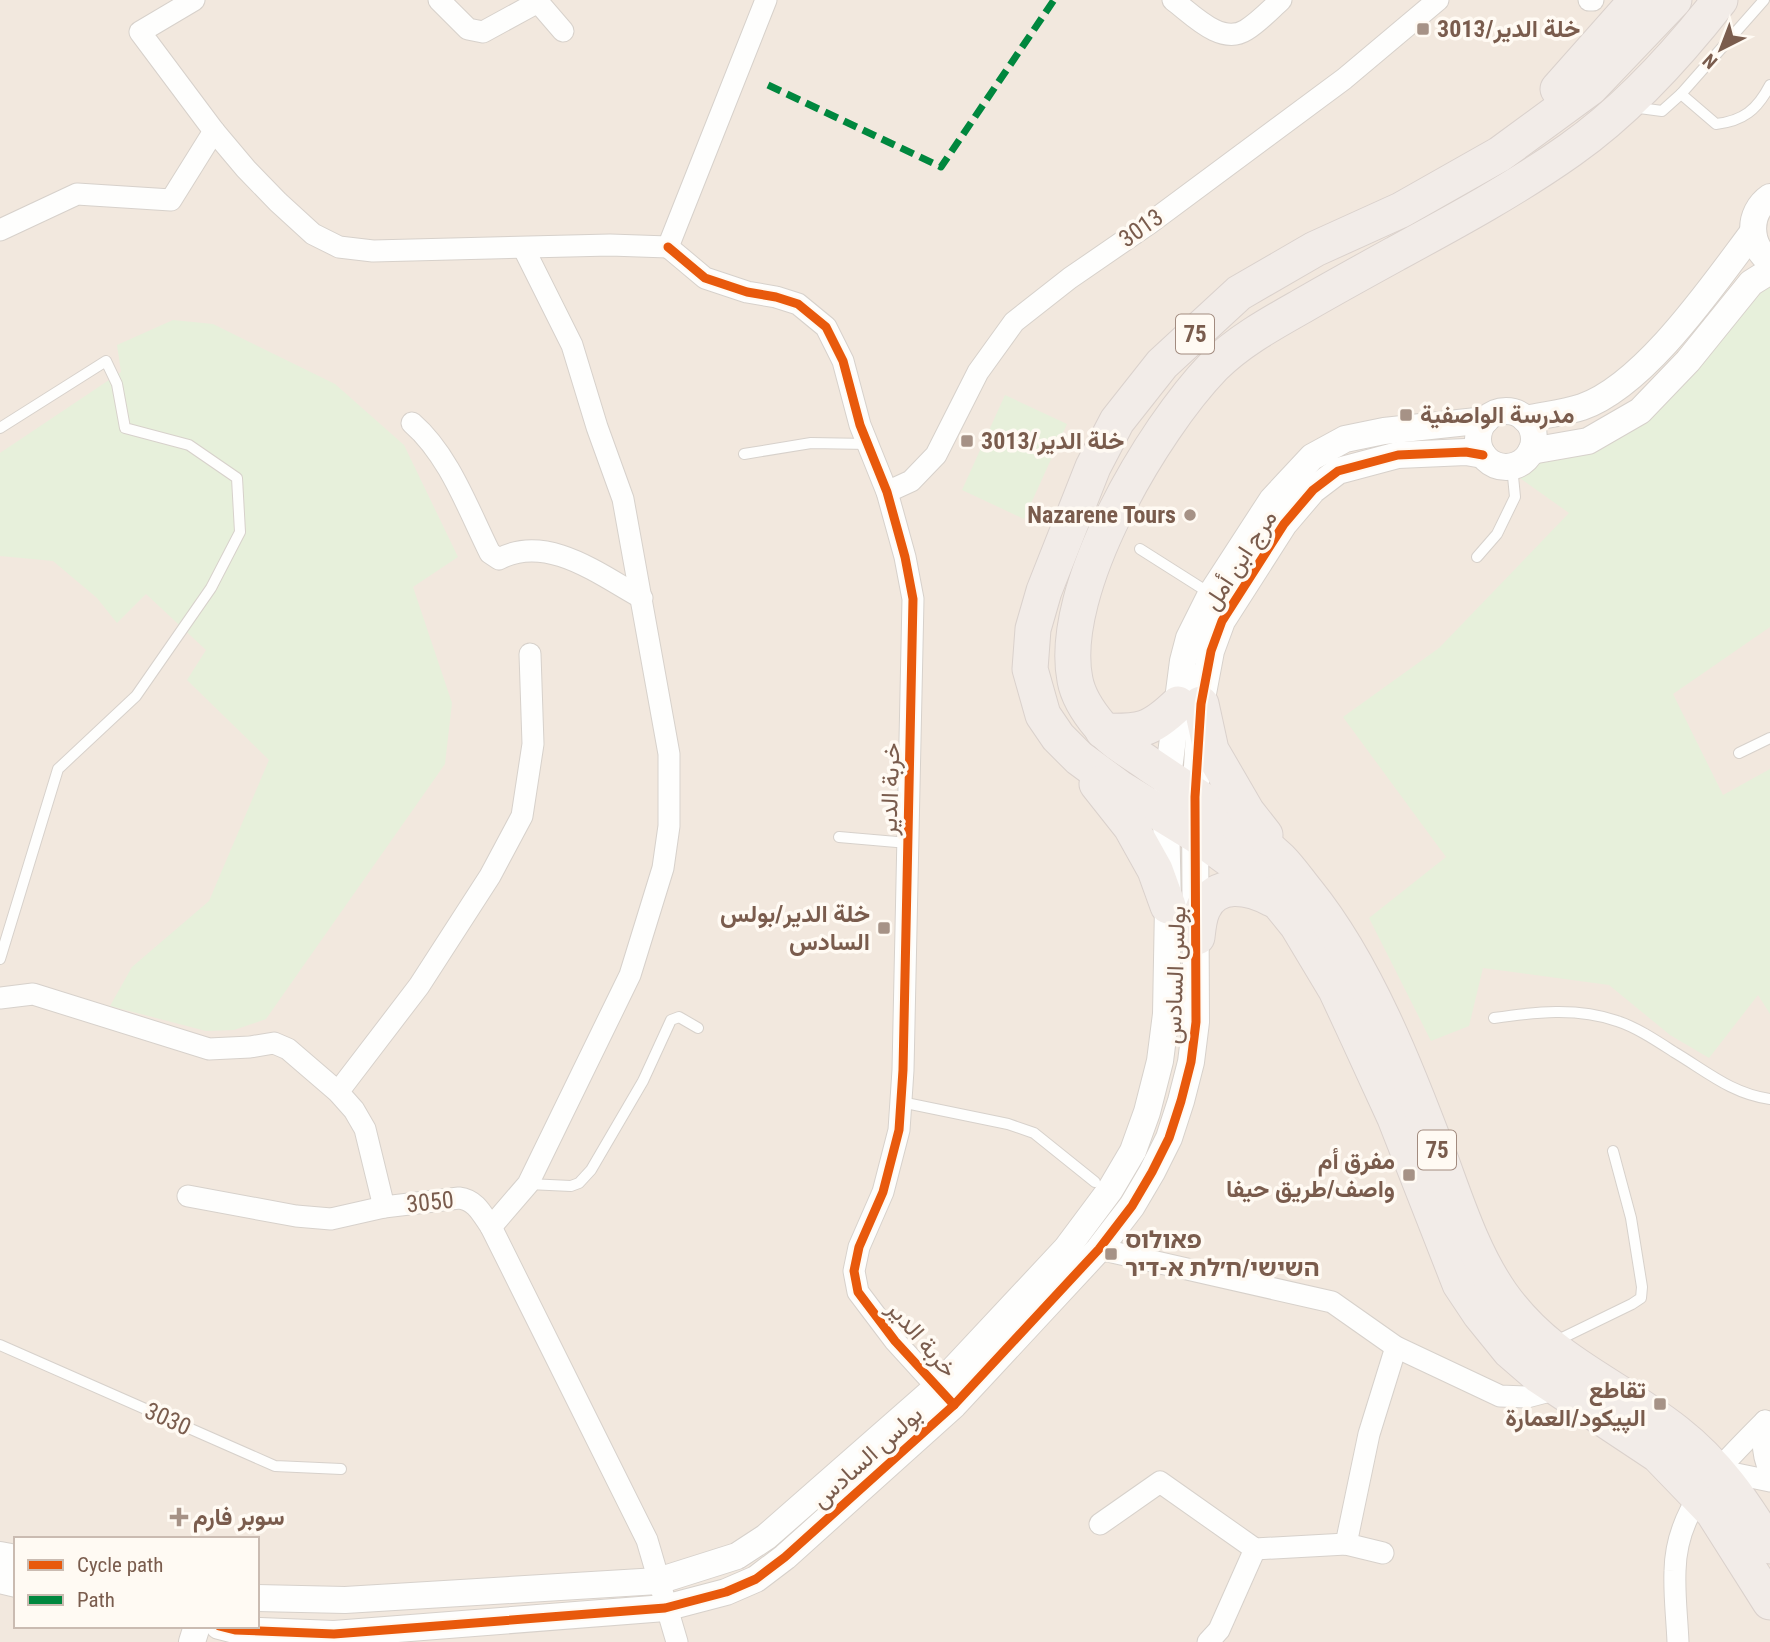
<svg xmlns="http://www.w3.org/2000/svg" width="1770" height="1642" font-family="'Roboto Condensed',Vazirmatn,'Noto Sans Hebrew',sans-serif">
<style>
.residential{fill:#f2e8de;fill-rule:evenodd}
.green{fill:#e7f0db}
.lines{fill:none;stroke-linecap:round;stroke-linejoin:round}
.service-casing{stroke:#d7d1cb;stroke-width:12}
.minor-casing{stroke:#d7d1cb;stroke-width:23}
.tertiary-casing{stroke:#d7d1cb;stroke-width:28}
.trunk-casing{stroke:#dad1cc;stroke-width:37}
.service{stroke:#fefefd;stroke-width:10}
.minor{stroke:#fefefd;stroke-width:21}
.tertiary{stroke:#fefefd;stroke-width:26}
.trunk{stroke:#f2ece8;stroke-width:35}
.quiet{stroke:#00873e;stroke-width:7;stroke-dasharray:14 7;stroke-linecap:butt}
.cycleway-casing{stroke:#fffaf3;stroke-width:13}
.cycleway{stroke:#e8590c;stroke-width:9}
.poi-dot{fill:#a69286;stroke:#fffaf3;stroke-width:2.5}
.labels{text-anchor:middle;stroke-width:7;stroke-linejoin:round;paint-order:stroke}
.shield{fill:#fffaf3;stroke:#a28b7f;stroke-width:2}
.shield-label{font-size:23px;font-weight:bold;fill:#7a5c4d}
.poi-label{font-size:24px;font-weight:bold;fill:#7a5c4d;stroke:#fffaf3;text-anchor:start}
.street-label{font-size:24px;fill:#7a5c4d;stroke:#fffaf3}
</style>
<rect width="100%" height="100%" fill="#f9f5f0"/>
<!-- residential -->
<path class="residential" d="M0,0H1770V1642H0ZM16,1539H257V1626H16Z"/>
<!-- green -->
<g class="green">
<polygon points="1770,285 1770,627 1673,694 1723,795 1770,769 1770,1014 1758,995 1709,1058 1670,1035 1609,985 1483,968 1469,1026 1431,1041 1369,918 1446,857 1343,717 1439,648 1569,513 1517,476 1536,453 1600,440"/>
<polygon points="173,320 213,324 335,384 404,445 458,557 413,587 452,703 445,764 266,1019 234,1030 206,1031 110,1006 132,967 209,901 269,760 187,680 206,650 146,594 117,623 97,598 53,561 0,556 0,453 121,372 117,345"/>
<polygon points="1005,395 1067,424 1024,519 962,490"/>
</g>
<g class="lines">
<!-- service casing -->
<g class="service-casing">
<g id="service">
<polyline points="1681,94 1764,0"/>
<path d="M1632,107L1662,111L1681,94L1716,124C1743,121 1757,110 1770,85"/>
<polyline points="0,428 106,361 117,384 125,428 189,445 237,478 240,532 211,588 136,696 58,769 0,959"/>
<polyline points="744,454 811,443 868,444"/>
<polyline points="1140,549 1211,594"/>
<polyline points="1477,557 1497,534 1515,497 1512,466"/>
<polyline points="1739,753 1770,738"/>
<polyline points="839,837 908,843"/>
<path d="M1494,1018C1535,1012 1577,1007 1617,1021C1636,1027 1657,1041 1674,1052C1706,1071 1732,1094 1770,1099"/>
<polyline points="901,1102 1008,1124 1034,1133 1095,1182"/>
<polyline points="528,1184 571,1186 579,1183 591,1170 643,1081 671,1020 679,1017 698,1028"/>
<polyline points="1556,1341 1632,1304 1641,1298 1642,1287 1631,1218 1613,1151"/>
<polyline points="0,1345 275,1466 341,1469"/>
</g>
</g>
<!-- minor casing -->
<g class="minor-casing">
<g id="minor">
<polyline points="194,0 140,32 214,131 246,169 278,202 313,234 339,247 373,251 610,245 668,247"/>
<polyline points="439,0 468,29 483,32 538,2 563,31"/>
<path d="M1173,0C1192,14 1221,46 1246,30C1259,22 1270,10 1281,0"/>
<polyline points="1589,0 1593,0"/>
<polyline points="0,230 77,194 171,200 214,131"/>
<polyline points="668,247 705,278 747,292 776,297 798,304 826,327 843,361 860,425 887,492 905,557 913,599 903,1070 899,1130 883,1192 859,1247 854,1271 858,1292 895,1341 946,1397"/>
<polyline points="668,247 766,0"/>
<path d="M412,423C449,455 468,509 490,553L499,559C547,533 600,575 642,598"/>
<polyline points="887,492 911,481 936,455 978,372 1014,322 1070,278 1150,223 1344,79 1438,0"/>
<path d="M0,998L33,994L209,1049L250,1047L274,1043L288,1049L338,1092L354,1110L365,1129L384,1207L459,1198C476,1200 482,1214 491,1227L647,1540L677,1642"/>
<polyline points="338,1092 419,986 490,876 522,816 533,744 530,654"/>
<polyline points="188,1196 296,1216 331,1219 384,1207"/>
<polyline points="491,1227 528,1184 630,975 663,868 669,826 669,754 623,499 597,427 572,345 524,249"/>
<polyline points="1099,1249 1332,1302 1396,1347 1500,1396 1527,1397 1561,1388"/>
<path d="M1765,1421C1762,1438 1762,1456 1770,1471"/>
<polyline points="1717,1470 1770,1481"/>
<polyline points="1100,1524 1160,1482 1255,1549 1346,1544 1383,1553"/>
<polyline points="1346,1544 1369,1434 1396,1347"/>
<polyline points="1208,1642 1219,1630 1255,1549"/>
<path d="M1678,1642C1677,1618 1674,1595 1675,1571C1676,1506 1723,1464 1765,1421"/>
</g>
</g>
<!-- tertiary casing -->
<g class="tertiary-casing">
<g id="tertiary">
<path d="M1770,197C1747,213 1748,245 1770,261"/>
<circle cx="1506" cy="439" r="28"/>
<path d="M1525,419C1543,415 1564,413 1582,407C1645,385 1713,285 1753,232"/>
<polyline points="1531,451 1588,441 1640,411 1688,361 1751,283 1770,271"/>
<polyline points="0,1555 16,1558"/>
<polyline points="0,1580 16,1584"/>
<polyline points="257,1598 345,1600 658,1581 737,1556 766,1537 937,1387 1066,1249 1110,1190 1133,1151 1147,1112 1160,1061 1166,1014 1168,906 1166,816 1168,777 1183,661 1189,638 1211,594 1272,500 1312,457 1345,439 1384,431 1486,420"/>
<polyline points="219,1626 235,1630 334,1634 665,1608 726,1592 756,1579 785,1557 954,1405 1099,1249 1132,1206 1152,1172 1169,1138 1181,1101 1191,1062 1196,1022 1195,797 1201,704 1211,651 1222,621 1284,524 1313,490 1338,471 1398,455 1466,452 1483,455"/>
<polyline points="192,1642 197,1626"/>
</g>
</g>
<!-- trunk casing -->
<g class="trunk-casing">
<g id="trunk">
<polyline points="1674,0 1590,88 1500,154 1401,210 1315,249 1239,293 1162,364 1117,421 1093,467 1044,591 1033,629 1030,669 1043,715 1058,737 1079,758 1121,789 1196,835 1232,861 1280,904 1297,925 1336,990 1356,1033 1395,1118 1460,1284 1480,1314 1510,1351 1539,1376 1658,1455 1713,1512 1770,1602"/>
<path d="M1720,0C1677,55 1627,110 1570,150C1515,189 1454,222 1395,254C1364,271 1333,288 1302,306C1272,323 1239,341 1214,366C1153,429 1057,590 1075,680C1078,696 1089,713 1100,726C1112,742 1134,753 1150,765C1194,795 1241,823 1280,859C1290,869 1298,881 1307,892C1366,965 1407,1070 1440,1158C1457,1204 1473,1254 1501,1294C1549,1362 1614,1383 1676,1432C1718,1465 1742,1501 1770,1546"/>
<polyline points="1558,89 1637,0"/>
<polyline points="1201,704 1211,750 1247,812 1265,835"/>
<path d="M1103,731C1140,732 1150,731 1178,704"/>
<polyline points="1097,784 1131,827 1155,870 1168,906"/>
<path d="M1197,937C1198,928 1199,917 1203,909C1216,880 1249,887 1272,899"/>
</g>
</g>
<!-- service -->
<use href="#service" class="service"/>
<!-- minor -->
<use href="#minor" class="minor"/>
<!-- tertiary -->
<use href="#tertiary" class="tertiary"/>
<!-- trunk -->
<use href="#trunk" class="trunk"/>
<!-- quiet -->
<polyline class="quiet" points="768,85 941,167 1054,0"/>
<!-- cycleway casing -->
<g class="cycleway-casing">
<g id="cycleway">
<polyline points="668,247 705,278 747,292 776,297 798,304 826,327 843,361 860,425 887,492 905,557 913,599 903,1070 899,1130 883,1192 859,1247 854,1271 858,1292 895,1341 954,1405"/>
<polyline points="219,1626 235,1630 334,1634 665,1608 726,1592 756,1579 785,1557 954,1405 1099,1249 1132,1206 1152,1172 1169,1138 1181,1101 1191,1062 1196,1022 1195,797 1201,704 1211,651 1222,621 1284,524 1313,490 1338,471 1398,455 1466,452 1483,455"/>
</g>
</g>
<!-- cycleway -->
<use href="#cycleway" class="cycleway"/>
</g>
<!-- markers -->
<g class="poi-dot">
<rect x="1416" y="22" width="14" height="14" rx="3.5"/>
<rect x="1399" y="408" width="14" height="14" rx="3.5"/>
<rect x="960" y="434" width="14" height="14" rx="3.5"/>
<circle cx="1190" cy="515" r="7"/>
<rect x="877" y="921" width="14" height="14" rx="3.5"/>
<rect x="1402" y="1168" width="14" height="14" rx="3.5"/>
<rect x="1104" y="1247" width="14" height="14" rx="3.5"/>
<rect x="1653" y="1397" width="14" height="14" rx="3.5"/>
<path d="M175.5 1506.5h7v7h7v7h-7v7h-7v-7h-7v-7h7z"/>
</g>
<g class="labels">
<!-- shield labels -->
<g class="shield">
<rect x="1176" y="314.5" width="38" height="39" rx="5"/>
<rect x="1418" y="1130.5" width="38" height="39" rx="5"/>
</g>
<g class="shield-label">
<text x="1195" y="342">75</text>
<text x="1437" y="1158">75</text>
</g>
<!-- poi labels -->
<g class="poi-label">
<text x="1437" y="37">خلة الدير/3013</text>
<text x="1420" y="423">مدرسة الواصفية</text>
<text x="981" y="449">3013/خلة الدير</text>
<text x="1176" y="523" text-anchor="end">Nazarene Tours</text>
<text x="870" y="922" text-anchor="end">خلة الدير/بولس<tspan x="870" dy="28">السادس</tspan></text>
<text x="1395" y="1169" text-anchor="end">مفرق أم<tspan x="1395" dy="28">واصف/طريق حيفا</tspan></text>
<text x="1125" y="1248">פאולוס<tspan x="1125" dy="28">השישי/ח׳לת א-דיר</tspan></text>
<text x="1646" y="1398" text-anchor="end">تقاطع<tspan x="1646" dy="28">الپيكود/العمارة</tspan></text>
<text x="193" y="1525">سوبر فارم</text>
</g>
<!-- street labels -->
<g class="street-label">
<text transform="translate(1141 228) rotate(-35)" y="8">3013</text>
<text transform="translate(1240 560) rotate(-57)" y="8">مرج ابن أمل</text>
<text transform="translate(890 789) rotate(-88)" y="8">خربة الدير</text>
<text transform="translate(1175 975) rotate(-88)" y="8">بولس السادس</text>
<text transform="translate(430 1202) rotate(-6)" y="8">3050</text>
<text transform="translate(922 1339) rotate(49)" y="8">خربة الدير</text>
<text transform="translate(168 1419) rotate(24)" y="8">3030</text>
<text transform="translate(867 1457) rotate(-42)" y="8">بولس السادس</text>
</g>
</g>
<!-- legend -->
<rect x="14" y="1537" width="245" height="91" fill="#fffaf3" stroke="#cabbb1" stroke-width="2"/>
<rect x="28" y="1560" width="35" height="10" fill="#e8590c" stroke="#cabbb1" stroke-width="2"/>
<text x="77" y="1572" font-size="21" fill="#7a5c4d">Cycle path</text>
<rect x="28" y="1595" width="35" height="10" fill="#00873e" stroke="#cabbb1" stroke-width="2"/>
<text x="77" y="1607" font-size="21" fill="#7a5c4d">Path</text>
<!-- north arrow -->
<g transform="translate(1721 49) rotate(222)" stroke="#fffaf3" stroke-width="5" paint-order="stroke">
<path d="M0-5L12 26L0 18L-12 26Z" fill="#7a5c4d"/>
<text y="-10" font-size="19" font-weight="bold" text-anchor="middle" fill="#7a5c4d">N</text>
</g>
</svg>
